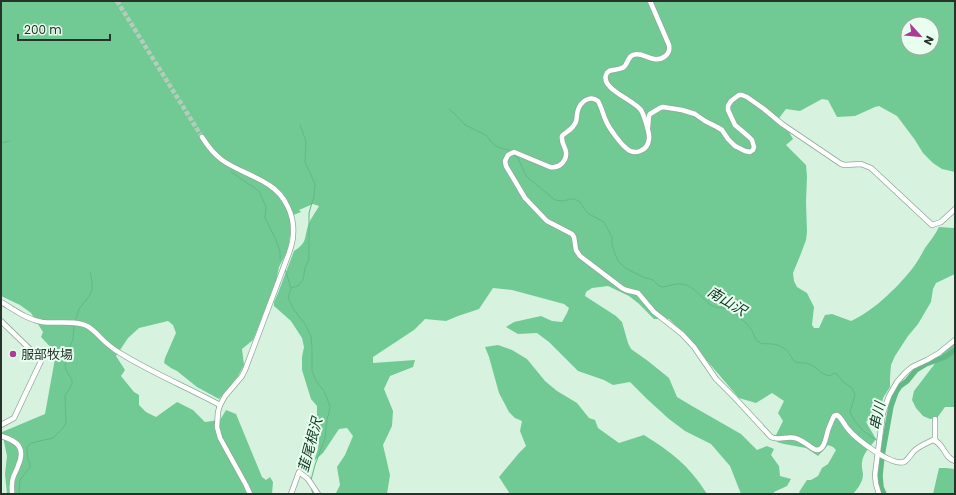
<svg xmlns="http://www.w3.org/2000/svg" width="956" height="495" font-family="Poppins,'Noto Sans JP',sans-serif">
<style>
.forest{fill:#71ca94;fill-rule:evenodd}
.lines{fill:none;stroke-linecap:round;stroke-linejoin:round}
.stream{stroke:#61ba85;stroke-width:1}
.river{stroke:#61ba85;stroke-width:5.5}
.minor-tunnel{stroke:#b4ccbb;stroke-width:4.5;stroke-dasharray:4.5 2;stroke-linecap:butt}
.minor-casing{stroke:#90aa99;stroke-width:6}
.minor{stroke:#fff;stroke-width:4.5}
.poi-dot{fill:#ac3c98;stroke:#e8feef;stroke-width:1.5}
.labels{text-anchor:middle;stroke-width:4;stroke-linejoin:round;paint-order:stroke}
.poi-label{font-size:13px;fill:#27322b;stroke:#e8feef;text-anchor:start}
.water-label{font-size:14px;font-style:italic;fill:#103721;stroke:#e8feef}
</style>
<rect width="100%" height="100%" fill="#d7f2df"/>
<!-- forest -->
<g class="forest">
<path d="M1,1H955V172L942,169L933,163L923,153L915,140L897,116L879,106L875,107L855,116L837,117L828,100L822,99L800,111L786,109L776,122L789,132L793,139L786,145L806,165L807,176L806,202L807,232L806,240L800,256L793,273L794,281L797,287L807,293L814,307L812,325L814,328H819L825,315L832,314L851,321C873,311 896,289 912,269C917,263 921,255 925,248C930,241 935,235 939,227L953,228L955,227V274L936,283L933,289L931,302L918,324L908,336L895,356L891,365L890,378V387L883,398L881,408L866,422L876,439C872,445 865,451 863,458C861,464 862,468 863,474C863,482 858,488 853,494H801L799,492L807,480H811L818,476L822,468L828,464L836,450L833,447L828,445L818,456L806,448L784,444L777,442L776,435L783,421L778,413L784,401L772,393L756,403L739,398L708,362L694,344L669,319H654L638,303L629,296L608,286L592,288L586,292L585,296L616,316L622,322L628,343L631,349L648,361L669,378L677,397L692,406L741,434L757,450L767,446L774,449L771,455L779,466L780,476L791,479L787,486L774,492L773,494H741L730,466L711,444L685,431L669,419L647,399L630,382L613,385L604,380L578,371L549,342L537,333L518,334L506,327L514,322L541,316L552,321L562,322L567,313L569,308L564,304L512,290L493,288L479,309L458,316L446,321L425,319L414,330L373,357V363L415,360L413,367L390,376L384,389L393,411L392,426L383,445L390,475L387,494H337L336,493L340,485L337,467L345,455L353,436L347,428L339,429L323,453L314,461L318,449L319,438L317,427V406L311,399L302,370V357L304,347L302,338L291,321L274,306V302L278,293L294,251C307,243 304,239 308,226C310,219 316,212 319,206L313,204L299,210L301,212L291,216L290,235L288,250L279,267L276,281L253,340L242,349L244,365L237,378L219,399L197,387L177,371L171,368L164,363L165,358L176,333L173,325L168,321L139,328L128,338L116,356L125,370L121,376L134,392L139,395V405L146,412L156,417L177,402L193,410L205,422L220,420L226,410L236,414L262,477L266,480L270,477L273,482L272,494H7L5,474L7,456L2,432L45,414L56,353L41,337L43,332L31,313L20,305L1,296ZM908,24H932V48H908Z"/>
<polygon points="955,343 955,407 945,407 937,418 930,419 923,416 916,408 912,400 914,391 943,353"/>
<path d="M498,345L512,350L527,359L545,381L557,391L577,403L589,418L595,420L598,428L619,443L644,435C671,452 689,465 707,494H510L499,477L519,453L526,446L520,431L522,421L515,418L509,412L499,393L489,357L485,347Z"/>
<polygon points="939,468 946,468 955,469 955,494 933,494"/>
</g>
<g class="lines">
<!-- stream -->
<g class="stream">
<polyline points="449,109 455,114 465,125 486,135 494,145 500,148 509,150"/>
<polyline points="1,143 9,141"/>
<path d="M514,155L518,158L526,176L555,200L563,201L571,199H575L580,202L585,210L589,214L604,222L612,237V245L614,251L618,261L622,265L627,269L643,277L653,280L658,285L662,287C670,286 678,282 686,285C697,289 702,299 711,305C716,308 718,308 723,308C730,309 741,318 746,323C748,326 752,329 753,333C755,337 755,340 759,342C763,345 767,343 771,344C776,344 781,346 785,349C790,352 791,358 794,361C798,364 805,362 809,364C818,367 819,374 830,376L834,373L837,374L843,382L852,388L854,392L855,395L850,412C856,426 865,433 878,441"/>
<polyline points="231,172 259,191 266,207 265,218 276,240 280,251 280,259"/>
<polyline points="285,269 291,288 288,298 294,310 305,324 311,336 312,348 312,371 316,381 324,391 330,406 329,412 327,420 325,438 315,465 311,480"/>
<polyline points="291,288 298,286 303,280 305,268 309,259 309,213 314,196 315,184 305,162 306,141 300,125"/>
<polyline points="75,322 79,309 90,295 92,290 92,281 90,272"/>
<polyline points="881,443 884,444"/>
<polyline points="311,487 313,494"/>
<polyline points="19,494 20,480 30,467 30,463 28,460 27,452 27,447 31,443 53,438 63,428 66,423 65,396 72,384 72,380 66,370 65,365 70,357 71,355 70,347 73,339 74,325"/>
</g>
<!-- river -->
<polyline class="river" points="884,494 881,487 880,476 882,456 891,406 896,392 900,386 907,381 916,370 926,364 945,357 955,350"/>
<!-- minor-tunnel -->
<polyline class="minor-tunnel" points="117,1 202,137"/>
<!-- minor casing -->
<g class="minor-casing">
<g id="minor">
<path d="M650,1L669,45C671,55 662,60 654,59C647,58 640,52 633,55C627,57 628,66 622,68C616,71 608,68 606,75C601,89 634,100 641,110C644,115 650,134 649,139C648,151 634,156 626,148C620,143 609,128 606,121C603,115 602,108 598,101C590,95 581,101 578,110C576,115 578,121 574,125C571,130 566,132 562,136C561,143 565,146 566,152C567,161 559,169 550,167L514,152L508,155L505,161L506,166L525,198L544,218L547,221L572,234L574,237L576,250L580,256L622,288L626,290L638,293L654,312L682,334L694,347L716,379L734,397L771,437C779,441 786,436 795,438C803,440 807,445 814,449C824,454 826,437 828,430C830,425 832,420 834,416L837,415C842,418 844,425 848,429C856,439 891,466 904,462C908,460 911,454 914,451C919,446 927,443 933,440C944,443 944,458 955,461"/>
<polyline points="648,127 649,116 650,114 660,108 663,107 682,110 695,114 705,121 717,127 722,130 728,139 735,146 745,151 750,152 753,150 754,147 752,140 748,136 735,125 728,110 728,106 731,101 739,95 742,95 747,97 764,109 782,124 841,164 845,165 861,164 871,168 932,225 941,222 955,209"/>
<path d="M202,137C207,145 214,154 222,160C236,170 254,175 269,185C285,195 295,216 293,235C293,241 291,247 289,253L245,370L242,376L225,396L220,405L218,412L217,427L220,438L246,485L250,494"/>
<path d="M1,302C15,310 26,319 42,322C56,324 75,320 87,326C93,329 97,334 101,338C107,344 113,349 120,353C152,373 187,387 220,405"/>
<polyline points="1,321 38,357 40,359 41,361 14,418 1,425"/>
<polyline points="935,419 935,440"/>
<path d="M1,436C18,441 26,448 18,466C17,470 14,474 13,478C11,483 12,489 12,494"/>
<polyline points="291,494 299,472 308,479 318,494"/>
<polyline points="879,494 876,484 875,475 883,413 889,396 897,382 905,373 912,367 927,360 939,353 955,340"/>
</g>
</g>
<!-- minor -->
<use href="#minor" class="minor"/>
</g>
<!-- markers -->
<circle class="poi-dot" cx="13" cy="354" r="4"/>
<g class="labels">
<!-- poi labels -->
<g class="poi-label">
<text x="21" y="359">服部牧場</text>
</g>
<!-- water labels -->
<g class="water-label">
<text transform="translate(727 301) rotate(31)" y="5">南山沢</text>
<text transform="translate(877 416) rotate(-78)" y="5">串川</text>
<text transform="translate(310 445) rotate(-75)" y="5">韮尾根沢</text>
</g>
</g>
<!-- border -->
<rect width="956" height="495" fill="none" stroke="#27322b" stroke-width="4"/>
<!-- north arrow -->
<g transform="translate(920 36) rotate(117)"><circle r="19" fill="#e8feef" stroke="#9baca1"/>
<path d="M0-3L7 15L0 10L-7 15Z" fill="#ac3c98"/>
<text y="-6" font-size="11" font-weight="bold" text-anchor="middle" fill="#27322b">N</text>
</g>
<!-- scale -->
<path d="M18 34v6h92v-6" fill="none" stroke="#27322b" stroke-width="2"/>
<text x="24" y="34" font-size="12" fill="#27322b" stroke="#e8feef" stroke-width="3" paint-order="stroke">200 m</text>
</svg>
